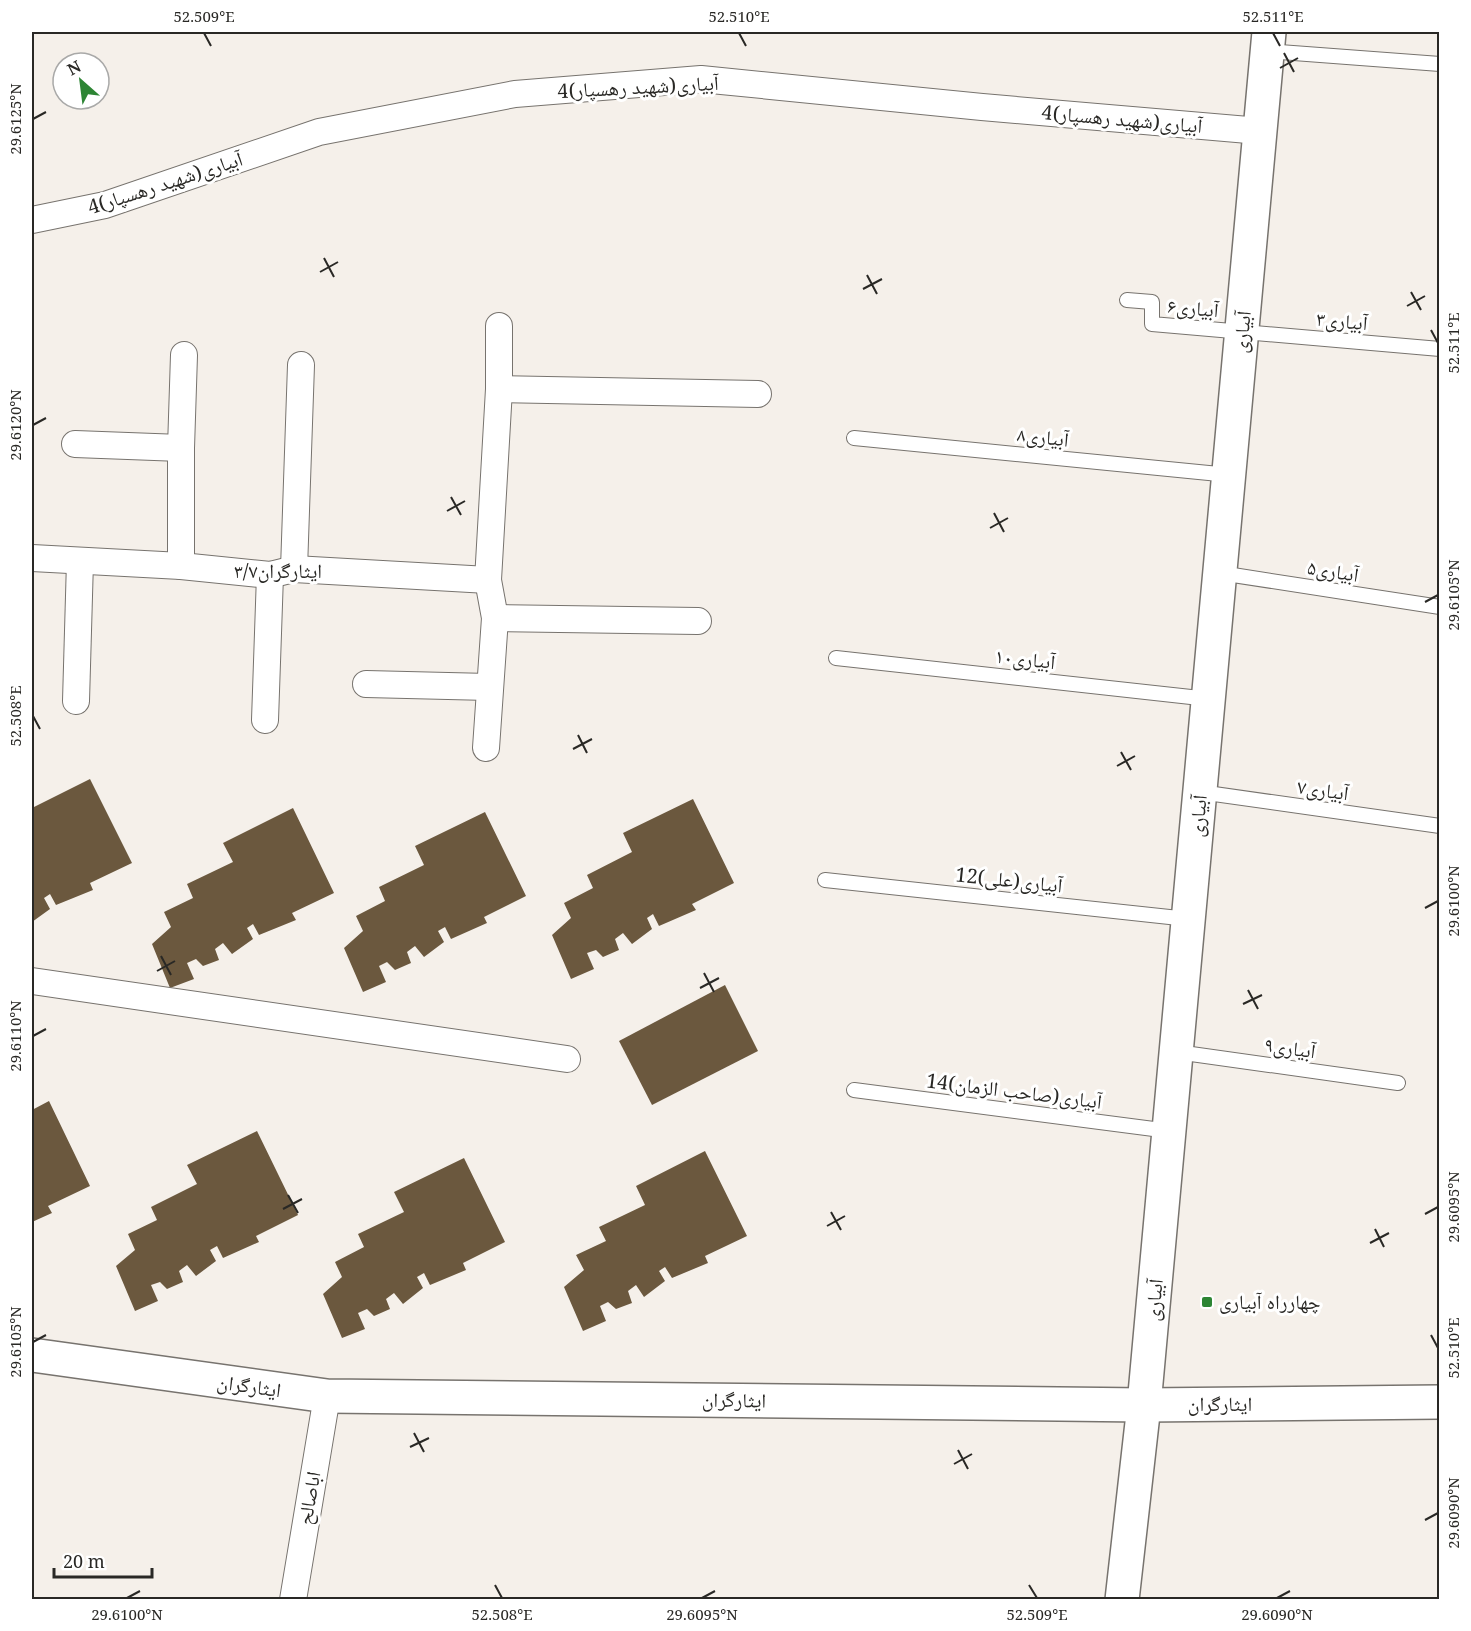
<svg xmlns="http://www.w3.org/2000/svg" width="1471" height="1631" font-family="'Noto Serif','Noto Naskh Arabic',serif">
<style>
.building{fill:#6b583e}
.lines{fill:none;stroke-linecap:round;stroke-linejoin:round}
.service-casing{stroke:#77736e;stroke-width:16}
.minor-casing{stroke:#77736e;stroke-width:28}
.tertiary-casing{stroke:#77736e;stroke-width:36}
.service{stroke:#fff;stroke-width:14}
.minor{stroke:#fff;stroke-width:26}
.tertiary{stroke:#fff;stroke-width:33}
.ticks{fill:none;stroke:#292825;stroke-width:2}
.poi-dot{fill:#2d8534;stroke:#fff;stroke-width:2}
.labels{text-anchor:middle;stroke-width:6;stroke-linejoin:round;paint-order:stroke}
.street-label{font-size:20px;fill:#292825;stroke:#fff}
.poi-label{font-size:20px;fill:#292825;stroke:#fff;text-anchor:start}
.neatline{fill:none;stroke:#292825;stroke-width:2}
.ticks-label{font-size:15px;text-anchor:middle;fill:#292825}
</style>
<rect width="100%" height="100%" fill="#f5f0ea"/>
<!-- building -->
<g class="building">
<polygon points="90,779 132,863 90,883 93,890 56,905 50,894 44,898 50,909 32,922 32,808"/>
<polygon points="693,799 734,883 692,904 696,910 659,926 653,914 647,918 652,929 632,944 623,933 615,939 619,950 603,957 596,950 587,953 594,969 571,979 552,935 571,918 564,903 593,888 587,875 632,852 623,833"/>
<polygon points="293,808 334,893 292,913 296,920 259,935 253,924 247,928 253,939 232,954 223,943 215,949 219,960 203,966 196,959 187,963 194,979 170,988 152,944 171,927 164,912 193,898 187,884 233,862 223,843"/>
<polygon points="485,812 526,896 484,917 487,923 451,939 445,927 438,931 444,942 424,957 415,946 407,952 411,963 395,970 387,962 379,966 386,982 363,992 344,948 363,931 356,916 385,901 379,887 424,865 415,846"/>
<polygon points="725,985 758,1051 652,1105 619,1041"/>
<polygon points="49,1101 90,1186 48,1206 52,1213 32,1222 32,1110"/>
<polygon points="257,1131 298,1215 256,1236 259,1242 223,1258 217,1246 210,1250 216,1261 196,1276 187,1265 179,1271 183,1282 167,1289 160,1282 151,1285 158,1301 135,1311 116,1266 135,1250 128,1234 157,1220 151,1207 197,1184 187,1165"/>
<polygon points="705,1151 747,1236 705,1256 708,1263 672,1278 665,1267 659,1271 665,1281 644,1297 636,1285 628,1291 632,1303 616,1309 608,1302 600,1306 606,1321 583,1331 564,1287 584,1270 576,1255 606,1241 599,1227 645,1205 636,1186"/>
<polygon points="464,1158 505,1242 463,1263 466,1270 430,1285 424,1273 417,1277 423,1288 403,1304 394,1293 386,1299 390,1309 374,1316 367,1309 358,1313 365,1329 342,1338 323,1294 342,1277 335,1262 364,1247 358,1234 404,1212 394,1192"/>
</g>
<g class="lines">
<!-- service casing -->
<g class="service-casing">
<g id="service">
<polyline points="1267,51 1440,64"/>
<polyline points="1127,300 1152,302 1152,324 1440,349"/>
<polyline points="854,438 1229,475"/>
<polyline points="1220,573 1440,607"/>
<polyline points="836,658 1209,699"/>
<polyline points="1200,792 1440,826"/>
<polyline points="825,880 1188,919"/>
<polyline points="1177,1052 1398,1083"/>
<polyline points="854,1090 1169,1131"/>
</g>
</g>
<!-- minor casing -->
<g class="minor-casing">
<g id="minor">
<polyline points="32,220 105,205 319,132 515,94 701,79 982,107 1260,131"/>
<polyline points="499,389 758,394"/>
<polyline points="75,444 181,448"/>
<polyline points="32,558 181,566 270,575 294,569 488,580"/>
<polyline points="181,566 181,448 184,355"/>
<polyline points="294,569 301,365"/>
<polyline points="495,618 698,621"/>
<polyline points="366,684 489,687"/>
<polyline points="76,701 80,561"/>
<polyline points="265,720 270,575"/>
<polyline points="486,748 495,618 488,580 499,389 499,326"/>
<polyline points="32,981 567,1059"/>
<polyline points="293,1600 327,1396"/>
</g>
</g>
<!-- tertiary casing -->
<g class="tertiary-casing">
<g id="tertiary">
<polyline points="32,1355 327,1396 1144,1405 1440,1402"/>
<polyline points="1122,1600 1144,1405 1269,32"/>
</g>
</g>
<!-- service -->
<use href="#service" class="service"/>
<!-- minor -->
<use href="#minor" class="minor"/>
<!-- tertiary -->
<use href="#tertiary" class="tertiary"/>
</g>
<!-- ticks -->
<path class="ticks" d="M204,33L211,46M739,33L746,46M1273,33L1280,46M1284,53L1294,72M1280,68L1298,58M33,119L46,112M324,258L334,277M320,272L338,262M867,275L877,294M863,289L882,279M1411,292L1421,310M1407,306L1425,296M1431,330L1438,343M33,425L46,418M451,497L461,515M447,511L465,501M994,513L1004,532M990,528L1008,518M1425,602L1438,595M33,716L40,729M578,735L587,753M573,749L592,739M1121,752L1131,770M1117,766L1135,756M1425,908L1438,901M161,956L171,975M157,971L175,961M704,973L714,992M700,988L719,978M1248,990L1258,1009M1243,1004L1262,995M33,1036L46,1029M288,1195L298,1213M283,1209L302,1199M831,1212L841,1230M1425,1214L1438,1207M827,1226L845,1216M1375,1229L1384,1247M1370,1243L1389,1233M1431,1335L1438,1348M33,1342L46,1335M414,1433L424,1452M410,1447L429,1438M958,1450L968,1469M954,1464L972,1454M1425,1520L1438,1513M495,1585L502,1598M1029,1585L1037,1598M127,1598L140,1591M702,1598L715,1591M1277,1598L1290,1591"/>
<!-- markers -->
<rect class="poi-dot" x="1201" y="1296" width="12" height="12" rx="3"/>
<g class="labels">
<!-- street labels -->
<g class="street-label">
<text transform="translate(638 87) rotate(-3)" y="7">4آبیاری(شهید رهسپار)</text>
<text transform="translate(1122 119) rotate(5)" y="7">4آبیاری(شهید رهسپار)</text>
<text transform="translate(165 183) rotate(-18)" y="7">4آبیاری(شهید رهسپار)</text>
<text transform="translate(1193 308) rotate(5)" y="7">آبیاری۶</text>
<text transform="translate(1342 321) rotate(5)" y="7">آبیاری۳</text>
<text transform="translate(1242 332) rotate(-85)" y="7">آبیاری</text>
<text transform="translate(1043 437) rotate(6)" y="7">آبیاری۸</text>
<text x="278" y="578">ایثارگران۳/۷</text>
<text transform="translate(1333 571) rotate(9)" y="7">آبیاری۵</text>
<text transform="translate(1025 659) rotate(6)" y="7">آبیاری۱۰</text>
<text transform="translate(1323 790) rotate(8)" y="7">آبیاری۷</text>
<text transform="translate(1198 816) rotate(-85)" y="7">آبیاری</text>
<text transform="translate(1009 880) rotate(6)" y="7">12آبیاری(علی)</text>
<text transform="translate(1290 1048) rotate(8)" y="7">آبیاری۹</text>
<text transform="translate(1014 1091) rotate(7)" y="7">14آبیاری(صاحب الزمان)</text>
<text transform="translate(1154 1300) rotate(-85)" y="7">آبیاری</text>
<text transform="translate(249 1386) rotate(8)" y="7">ایثارگران</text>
<text transform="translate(734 1400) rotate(1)" y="7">ایثارگران</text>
<text x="1220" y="1411">ایثارگران</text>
<text transform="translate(309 1498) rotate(-80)" y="7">اباصالح</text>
</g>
<!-- poi labels -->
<g class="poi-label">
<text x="1219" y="1309">چهارراه آبیاری</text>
</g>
</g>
<!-- border -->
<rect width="1471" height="1631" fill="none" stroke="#ffffff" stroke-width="66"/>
<!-- north arrow -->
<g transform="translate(81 81) rotate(332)"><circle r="28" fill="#ffffff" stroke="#a9a9a8" stroke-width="1.5"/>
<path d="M0-4.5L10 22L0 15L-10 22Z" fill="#2d8534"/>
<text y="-9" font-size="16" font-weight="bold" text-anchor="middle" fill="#292825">N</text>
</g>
<!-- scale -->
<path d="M54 1568v9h98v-9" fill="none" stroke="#292825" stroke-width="3"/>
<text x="63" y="1568" font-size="18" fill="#292825" stroke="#ffffff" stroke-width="4.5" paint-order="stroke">20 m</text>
<rect x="33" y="33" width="1405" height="1565" class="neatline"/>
<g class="ticks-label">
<text x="204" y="22">52.509°E</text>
<text x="739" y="22">52.510°E</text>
<text x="1273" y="22">52.511°E</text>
<text transform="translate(16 119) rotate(-90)" y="5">29.6125°N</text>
<text transform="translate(1454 343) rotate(-90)" y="5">52.511°E</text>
<text transform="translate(16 425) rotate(-90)" y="5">29.6120°N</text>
<text transform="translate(1454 595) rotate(-90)" y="5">29.6105°N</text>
<text transform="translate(16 716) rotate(-90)" y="5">52.508°E</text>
<text transform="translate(1454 901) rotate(-90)" y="5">29.6100°N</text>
<text transform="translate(16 1036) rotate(-90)" y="5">29.6110°N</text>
<text transform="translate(1454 1207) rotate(-90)" y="5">29.6095°N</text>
<text transform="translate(16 1342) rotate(-90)" y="5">29.6105°N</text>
<text transform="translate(1454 1348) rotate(-90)" y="5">52.510°E</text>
<text transform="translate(1454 1513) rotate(-90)" y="5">29.6090°N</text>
<text x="127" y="1620">29.6100°N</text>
<text x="502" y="1620">52.508°E</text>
<text x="702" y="1620">29.6095°N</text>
<text x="1037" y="1620">52.509°E</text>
<text x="1277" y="1620">29.6090°N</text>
</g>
</svg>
